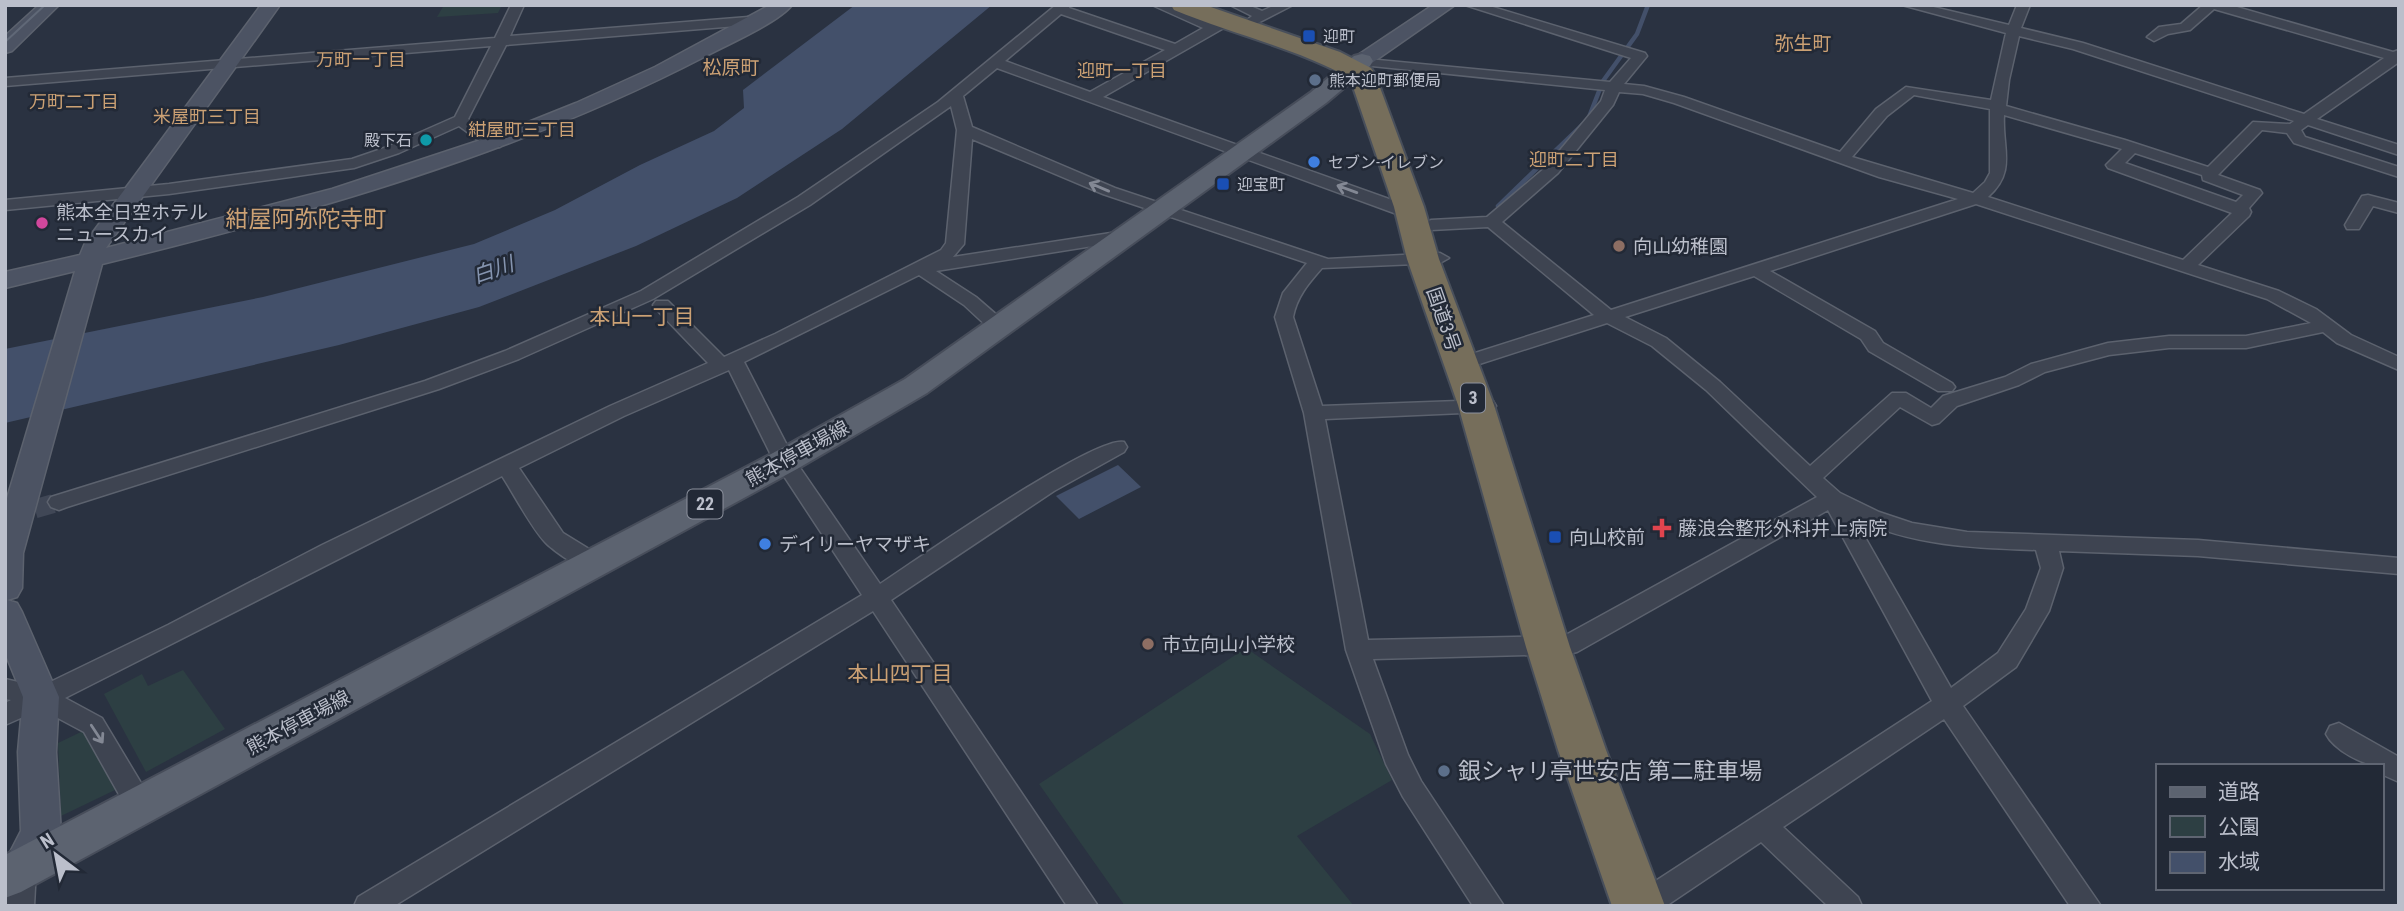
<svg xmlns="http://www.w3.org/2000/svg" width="2404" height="911" font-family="'Roboto Condensed','Noto Sans JP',sans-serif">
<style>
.green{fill:#2d3f43}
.water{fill:#43506a}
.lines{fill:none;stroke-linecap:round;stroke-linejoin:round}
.stream{stroke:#43506a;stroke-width:4.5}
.street-tunnel{stroke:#404756;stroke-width:19;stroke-dasharray:19 10;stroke-linecap:butt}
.street-casing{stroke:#5c626e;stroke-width:3}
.secondary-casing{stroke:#5c626e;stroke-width:3}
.primary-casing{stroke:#474d5a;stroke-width:4}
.highway-casing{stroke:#484f5b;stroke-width:4}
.street{fill:#3e4451;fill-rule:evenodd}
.secondary{fill:#4c5363;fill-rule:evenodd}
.primary{fill:#5c6370;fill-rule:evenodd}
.highway{fill:#766e5b;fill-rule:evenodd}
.tram{stroke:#606877;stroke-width:2}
.oneway{stroke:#838894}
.transit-dot{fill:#1a4fb4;stroke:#222936;stroke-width:2.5}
.service-dot{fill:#5c6f8a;stroke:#222936;stroke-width:2.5}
.culture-dot{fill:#0f9aa8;stroke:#222936;stroke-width:2.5}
.shop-dot{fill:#3f7fe0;stroke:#222936;stroke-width:2.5}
.hotel-dot{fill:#d1479c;stroke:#222936;stroke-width:2.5}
.education-dot{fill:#8d6e63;stroke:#222936;stroke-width:2.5}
.health-dot{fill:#e0444e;stroke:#222936;stroke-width:2.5}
.labels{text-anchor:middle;stroke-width:5;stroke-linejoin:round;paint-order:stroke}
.far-poi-label{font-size:16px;fill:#bbbfcb;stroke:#222936;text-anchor:start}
.far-neighbourhood-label{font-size:18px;fill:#cca174;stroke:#222936}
.shield{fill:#222936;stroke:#8d929e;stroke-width:2}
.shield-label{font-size:18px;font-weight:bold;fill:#bbbfcb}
.far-quarter-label{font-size:19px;fill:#cca174;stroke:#222936}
.poi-label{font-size:19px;fill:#bbbfcb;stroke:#222936;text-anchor:start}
.street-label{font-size:19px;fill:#bbbfcb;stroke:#222936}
.water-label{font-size:21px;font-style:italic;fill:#8594af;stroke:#222936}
.neighbourhood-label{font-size:21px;fill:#cca174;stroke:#222936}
.quarter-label{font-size:23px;fill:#cca174;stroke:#222936}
.near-poi-label{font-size:23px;fill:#bbbfcb;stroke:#222936;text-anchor:start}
</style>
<rect width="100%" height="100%" fill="#2a3241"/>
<!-- green -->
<g class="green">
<polygon points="444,5 502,5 498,13 437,17"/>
<polygon points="1246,648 1370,734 1392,780 1297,836 1354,906 1125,906 1039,784"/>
<polygon points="183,670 225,729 146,772 104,694 142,674 148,686"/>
<polygon points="83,731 115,790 61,816 58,743"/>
</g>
<!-- water -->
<g class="water">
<polygon points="855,5 992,5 842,129 737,198 636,246 479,307 339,345 5,423 5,349 263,297 474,244 555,210 640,165 714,131 744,108 743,90"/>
<polygon points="1118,465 1141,487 1079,519 1056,496"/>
</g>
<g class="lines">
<!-- stream -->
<g class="stream">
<polyline points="1589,117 1603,81 1637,34 1648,5"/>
<polyline points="1498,206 1582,125"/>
</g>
<!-- street-tunnel -->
<polyline class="street-tunnel" points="7,517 59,502"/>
<!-- street casing -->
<g class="street-casing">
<g id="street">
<polygon points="511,5 524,5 510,36 761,16 768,20 761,24 506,45 468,119 500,141 502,144 500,147 488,147 459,126 399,153 354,168 169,194 5,210 5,200 169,184 352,159 387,147 455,117 491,46 5,86 5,78 495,38"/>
<path d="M1056,5H1070L1069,8L1175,44L1203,28L1152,5H1170L1213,23L1224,18L1229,19V25L1103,97L1417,209L1419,213L1411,218L1405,217L997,68L963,96L972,127L1115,188L1328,259L1440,253L1449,258L1440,263L1322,268C1309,283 1297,296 1293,317L1322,406L1486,400L1493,401L1496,406L1493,411L1486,412L1325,419L1368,640L1564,636L1817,497L1706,390L1652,346L1607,323L1467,368H1453L1450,364L1453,360L1594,315L1488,227L1431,230L1423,225L1431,220L1487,217L1546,167L1601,101L1605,90L1362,65L1357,64V58L1610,82L1631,58L1465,5H1486L1645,53L1647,56L1624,84L1644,86L1684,97L1840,152L1876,109L1906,87L1991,100L2006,33L1902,5H1925L2009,25L2017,5H2030L2021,28L2083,43L2304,114L2384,58L2214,9L2190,30L2168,34L2154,41L2147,37L2159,27L2181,24L2203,5H2230L2393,52L2399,50V62L2317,119L2399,145V155L2308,125L2301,130L2305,137L2399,167V177L2294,143L2287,133L2262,130L2218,175L2260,190L2262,193L2249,208L2251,212L2249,216L2198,265L2279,291L2316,309L2351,335L2399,357V370L2337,343L2323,332L2246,348H2169L2109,355L2045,372L2019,385L1957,406L1939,423L1932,425L1900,407L1823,478L1840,493L1879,512L1912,523L1967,532L2198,540L2399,558V574L2198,556L2059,551L2063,568L2049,611L2016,667L1963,706L2101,906H2070L1944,719L1783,827L1858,897L1862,906H1828L1761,842L1666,906H1627L1631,897L1932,701L1828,510L1577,652L1568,654L1373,659L1408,755L1421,781L1504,906H1473L1403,797L1386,764L1346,650L1304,413L1275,317L1283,293L1307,263L1103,194L972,139L964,244L953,257L1124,231L1133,236L1124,241L936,271L976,297L1006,323L1008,327L1006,331H992L964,305L919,275L744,362L794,459L880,584C915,561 1096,434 1124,442L1127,447L1124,452L1054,491L891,600L1098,906H1067L873,611L394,906H354L358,897L862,595L774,461L729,370L624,416L519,468L563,533L602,557L605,563L602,569C586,574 561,556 548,545C534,533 514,494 502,476L65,698L102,718L150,798L154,806L150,814L140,818L130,814L84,732L41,709L5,725V703L11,700L5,699V679L40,687L168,625L322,545L610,406L708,363L656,309L653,305L656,301H668L724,357L775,334L941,250L946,243L957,130L951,106L810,205L653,299L519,359L439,389L67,507L59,510L51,507L48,502L51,497L425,381L505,351L641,291L798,197L938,102ZM1061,14L1165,50L1090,92L1005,61ZM2019,36L2073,49L2294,121L2290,124L2253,122L2208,167L2125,140L2006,106L2009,80ZM1619,92L1643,94L1674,103L1879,177L1958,199L1611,310L1502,222L1558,173L1613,105ZM1914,95L1990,109V173L1985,182L1973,193L1852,157L1887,116ZM2004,115L2122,149L2106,165L2108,168L2232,213L2183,260L1988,197C2017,171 2002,149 2004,115ZM2135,153L2202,175L2203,180L2243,195L2236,202L2125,163ZM1976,204L2267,299L2311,323L2246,336H2169L2108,343L2031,364L2005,377L1943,396L1931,408L1906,393H1892L1810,466L1720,382L1666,338L1625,317L1754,276L1861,339L1869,351L1938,391H1952L1955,387L1952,383L1883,343L1875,331L1770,271ZM1854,518C1912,546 1973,548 2036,550L2041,568L2026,609L1998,653L1951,688Z"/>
<polygon points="1230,5 1248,5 1262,11 1275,5 1293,5 1252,26 1245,22 1252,16"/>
<polygon points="2368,195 2399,203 2399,213 2373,206 2359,229 2347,229 2345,225 2362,196"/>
<path d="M2339,723L2399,757V782L2381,774V766C2364,766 2334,750 2326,734L2330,726Z"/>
<polygon points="22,856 32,860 36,869 34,906 6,906 8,869 12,860"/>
</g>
</g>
<!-- secondary casing -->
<g class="secondary-casing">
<g id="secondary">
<polygon points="39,5 59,5 12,51 5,53 5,36"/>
<path d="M261,5H280L106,248L332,189L496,135L576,103L655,67L770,5H792C779,22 727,45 706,56C515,155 310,213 102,264L23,553L22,588L17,597L7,600L17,603L22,612L59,697L56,752L61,833L36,882L22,887L8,882L5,862L21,831L18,752L23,697L5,653V505L75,271L5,288V272L80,255L85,243Z"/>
<polygon points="1433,5 1455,5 1369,65 1355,65 1352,61 1355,57"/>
</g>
</g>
<!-- primary casing -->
<g class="primary-casing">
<polygon id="primary" points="1362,54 1370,56 1373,61 1370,66 1326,103 927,393 797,469 21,892 5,898 5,855 773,453 905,379 1310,93 1354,56"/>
</g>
<!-- highway casing -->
<g class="highway-casing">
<path id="highway" d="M1171,5H1205L1340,52L1371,68L1375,74L1424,207L1439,259L1494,405L1570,647L1606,750L1665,906H1612L1558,750L1526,647L1458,405L1407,259L1394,207L1350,78C1296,48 1232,34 1174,10Z"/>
</g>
<!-- street -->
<use href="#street" class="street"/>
<!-- secondary -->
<use href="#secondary" class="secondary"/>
<!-- primary -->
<use href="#primary" class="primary"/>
<!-- highway -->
<use href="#highway" class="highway"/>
<!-- tram -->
<polyline class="tram" points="5,42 45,5"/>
</g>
<!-- one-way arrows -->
<defs><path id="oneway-shaft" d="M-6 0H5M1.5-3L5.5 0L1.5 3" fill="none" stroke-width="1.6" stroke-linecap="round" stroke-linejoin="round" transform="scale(1.75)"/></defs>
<g class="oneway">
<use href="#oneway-shaft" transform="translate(1099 187) rotate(-157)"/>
<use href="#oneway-shaft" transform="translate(1347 189) rotate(-160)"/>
<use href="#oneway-shaft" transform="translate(97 734) rotate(57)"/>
</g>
<!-- markers -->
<g class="transit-dot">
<rect x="1302" y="29" width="14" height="14" rx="3.5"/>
<rect x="1216" y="177" width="14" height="14" rx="3.5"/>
<rect x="1548" y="530" width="14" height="14" rx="3.5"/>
</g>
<g class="service-dot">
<circle cx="1315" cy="80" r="7"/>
<circle cx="1444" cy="771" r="7"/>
</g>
<circle class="culture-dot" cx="426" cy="140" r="7"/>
<g class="shop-dot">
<circle cx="1314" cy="162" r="7"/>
<circle cx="765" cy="544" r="7"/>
</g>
<circle class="hotel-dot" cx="42" cy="223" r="7"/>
<g class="education-dot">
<circle cx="1619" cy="246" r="7"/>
<circle cx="1148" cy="644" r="7"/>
</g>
<path class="health-dot" d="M1658.5 517.5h7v7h7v7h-7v7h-7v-7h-7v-7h7z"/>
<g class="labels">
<!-- far-poi labels -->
<g class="far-poi-label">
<text x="1323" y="42">迎町</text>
<text x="1329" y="86">熊本迎町郵便局</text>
<text x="412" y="146" text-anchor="end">殿下石</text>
<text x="1328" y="168">セブン-イレブン</text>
<text x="1237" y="190">迎宝町</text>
</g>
<!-- far-neighbourhood labels -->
<g class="far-neighbourhood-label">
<text x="361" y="66">万町一丁目</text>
<text x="1122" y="77">迎町一丁目</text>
<text x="74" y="108">万町二丁目</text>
<text x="207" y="123">米屋町三丁目</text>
<text x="522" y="136">紺屋町三丁目</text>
<text x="1574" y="166">迎町二丁目</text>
</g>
<!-- shield labels -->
<g class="shield">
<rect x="1461" y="383.5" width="24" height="29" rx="5"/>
<rect x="687.5" y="489.5" width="35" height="29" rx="5"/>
</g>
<g class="shield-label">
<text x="1473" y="404">3</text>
<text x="705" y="510">22</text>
</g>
<!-- far-quarter labels -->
<g class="far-quarter-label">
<text x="1803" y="50">弥生町</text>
<text x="731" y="74">松原町</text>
</g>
<!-- poi labels -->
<g class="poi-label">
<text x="56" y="219">熊本全日空ホテル<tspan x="56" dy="22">ニュースカイ</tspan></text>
<text x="1633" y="253">向山幼稚園</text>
<text x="1678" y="535">藤浪会整形外科井上病院</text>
<text x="1569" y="544">向山校前</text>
<text x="779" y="551">デイリーヤマザキ</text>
<text x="1162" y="651">市立向山小学校</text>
</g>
<!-- street labels -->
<g class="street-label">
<text transform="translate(1444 319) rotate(71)" y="7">国道3号</text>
<text transform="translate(797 453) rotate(-29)" y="7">熊本停車場線</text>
<text transform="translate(298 722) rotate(-28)" y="7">熊本停車場線</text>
</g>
<!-- water labels -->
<g class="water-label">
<text transform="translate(493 270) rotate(-19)" y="7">白川</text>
</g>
<!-- neighbourhood labels -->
<g class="neighbourhood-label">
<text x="642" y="324">本山一丁目</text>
<text x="900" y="681">本山四丁目</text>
</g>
<!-- quarter labels -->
<g class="quarter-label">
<text x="306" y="227">紺屋阿弥陀寺町</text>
</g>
<!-- near-poi labels -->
<g class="near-poi-label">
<text x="1458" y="779">銀シャリ亭世安店 第二駐車場</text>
</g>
</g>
<!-- border -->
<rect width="2404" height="911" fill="none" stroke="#bbbfcb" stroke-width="14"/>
<!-- legend -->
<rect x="2156" y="764" width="228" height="126" fill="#222936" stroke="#5f6572" stroke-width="2"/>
<rect x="2170" y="787" width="35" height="10" fill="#5c6370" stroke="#5f6572" stroke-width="2"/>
<text x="2218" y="799" font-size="21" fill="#bbbfcb">道路</text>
<rect x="2170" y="816" width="35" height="21" fill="#2d3f43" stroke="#5f6572" stroke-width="2"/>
<text x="2218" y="834" font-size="21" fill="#bbbfcb">公園</text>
<rect x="2170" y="852" width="35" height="21" fill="#43506a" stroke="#5f6572" stroke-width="2"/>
<text x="2218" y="869" font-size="21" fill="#bbbfcb">水域</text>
<!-- north arrow -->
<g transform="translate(56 855) rotate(328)" stroke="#222936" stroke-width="5" paint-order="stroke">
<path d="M0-5L12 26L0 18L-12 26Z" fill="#bbbfcb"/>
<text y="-10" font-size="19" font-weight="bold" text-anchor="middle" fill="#bbbfcb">N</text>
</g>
</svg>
